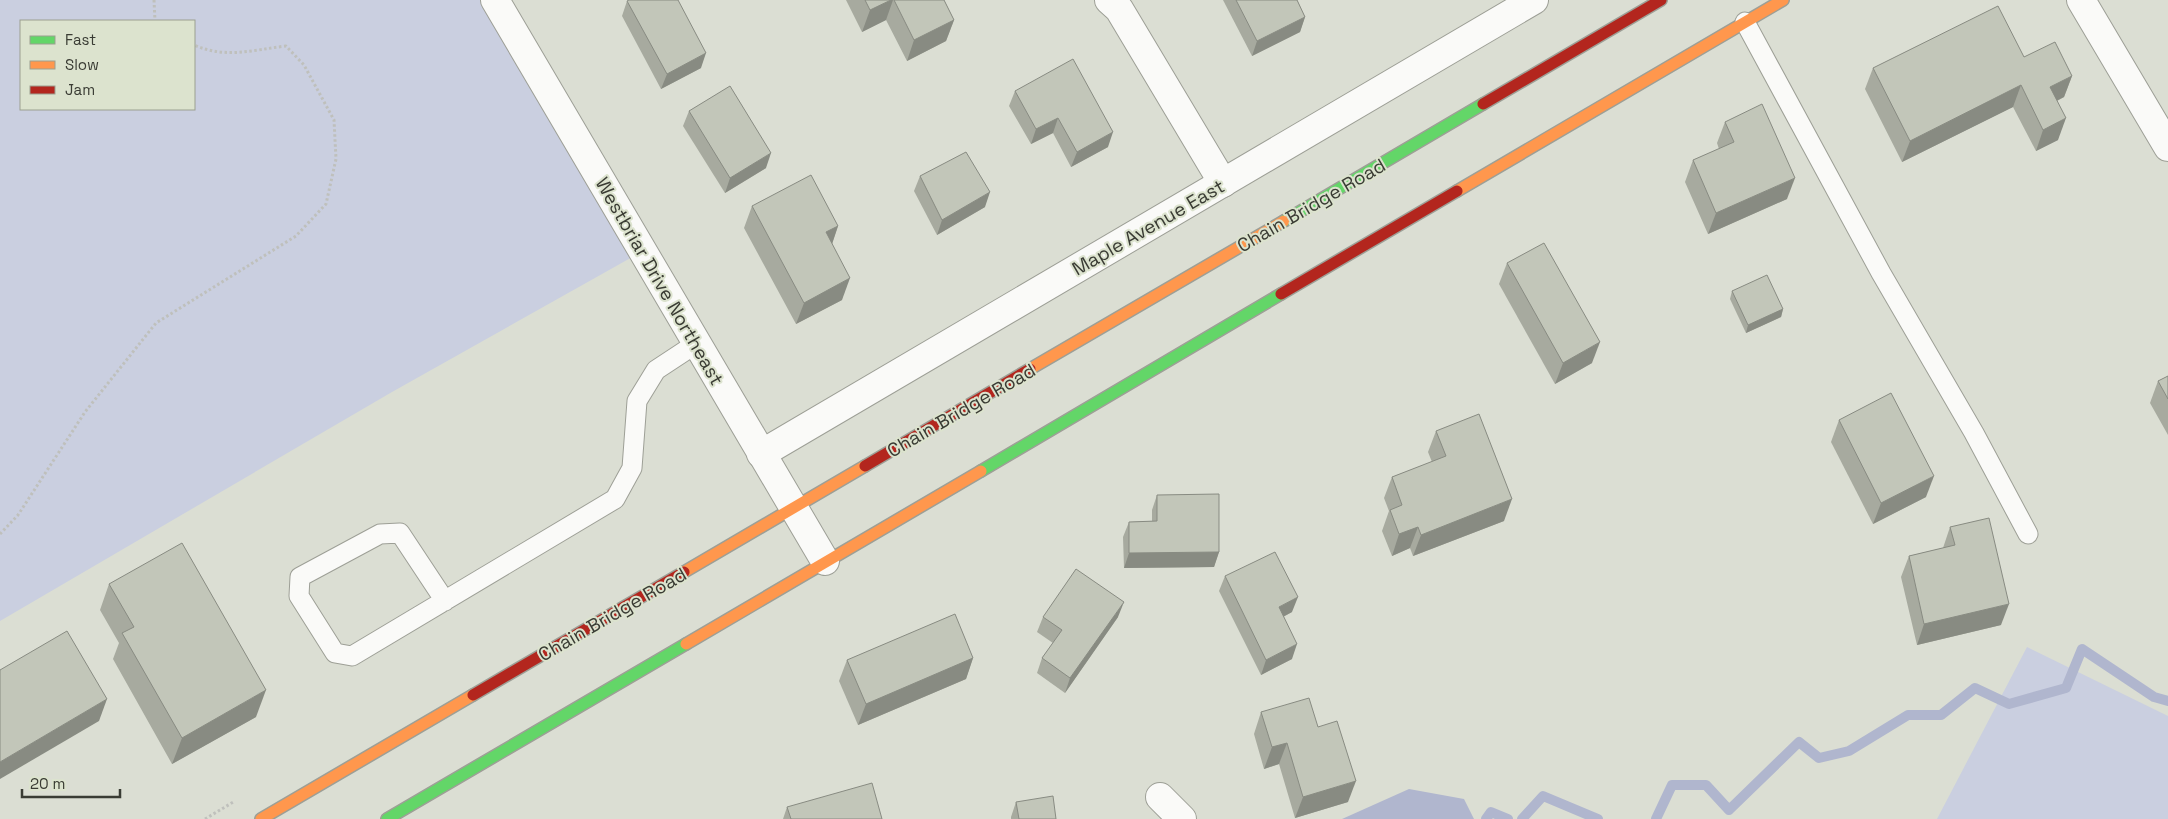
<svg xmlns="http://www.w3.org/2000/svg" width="2168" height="819" font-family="'Space Grotesk',sans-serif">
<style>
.green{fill:#cacfe0;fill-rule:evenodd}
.water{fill:#b0b6ce}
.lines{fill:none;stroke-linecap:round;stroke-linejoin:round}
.stream{stroke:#b0b6ce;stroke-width:10}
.lane-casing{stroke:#9d9f96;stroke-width:21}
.street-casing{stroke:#9d9f96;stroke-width:30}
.fast-casing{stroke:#9d9f96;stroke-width:14}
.slow-casing{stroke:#9d9f96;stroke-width:14}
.jam-casing{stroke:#9d9f96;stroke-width:14}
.path{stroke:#bfc0bc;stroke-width:3;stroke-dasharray:2.5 2.5;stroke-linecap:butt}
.lane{stroke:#fafaf8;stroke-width:19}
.street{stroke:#fafaf8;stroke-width:28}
.fast{stroke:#63d668;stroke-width:11}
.slow{stroke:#ff974d;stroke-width:11}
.jam{stroke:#b3261e;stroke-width:11}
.wall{fill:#a7aa9f}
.shaded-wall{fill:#888b82}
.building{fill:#c2c6b9;stroke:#888b82}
.labels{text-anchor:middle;stroke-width:4;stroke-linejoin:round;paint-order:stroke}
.street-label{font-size:19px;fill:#3a3c34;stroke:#dce3ce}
</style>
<rect width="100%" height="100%" fill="#dbded3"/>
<!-- green -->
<g class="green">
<path d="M0,0H496L643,251L392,392L0,621ZM21,21H194V109H21Z"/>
<polygon points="2027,647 2168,716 2168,819 1937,819"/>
</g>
<!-- water -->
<polygon class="water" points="1409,789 1464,799 1474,819 1342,819"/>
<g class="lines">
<!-- stream -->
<g class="stream">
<polyline points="1486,819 1491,812 1508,819"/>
<polyline points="1522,819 1543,796 1598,819"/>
<polyline points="1656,819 1672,785 1706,785 1729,810 1799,742 1819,758 1849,751 1908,715 1941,715 1975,688 2009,704 2066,688 2082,649 2154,697 2168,701"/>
</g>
<!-- lane casing -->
<g class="lane-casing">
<g id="lane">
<polyline points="1745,22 1881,273 1974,433 2028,534"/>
<polyline points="445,601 400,533 380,534 300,577 299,596 335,653 352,656 615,499 632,468 637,401 656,370 697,343"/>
</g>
</g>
<!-- street casing -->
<g class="street-casing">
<g id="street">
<polyline points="495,0 825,561"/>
<polyline points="1109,0 1119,9 1223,183"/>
<polyline points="2081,0 2168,147"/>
<polyline points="761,454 1534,0"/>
<polyline points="1160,797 1182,819"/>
</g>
</g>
<!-- fast casing -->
<g class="fast-casing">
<g id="fast">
<polyline points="1284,221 1483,104"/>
<polyline points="981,471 1281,294"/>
<polyline points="387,819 686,644"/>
</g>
</g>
<!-- slow casing -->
<g class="slow-casing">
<g id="slow">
<polyline points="1457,191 1783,0"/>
<polyline points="1030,369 1284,221"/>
<polyline points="684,572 865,466"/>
<polyline points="686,644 981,471"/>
<polyline points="261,819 473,695"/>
</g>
</g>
<!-- jam casing -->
<g class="jam-casing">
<g id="jam">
<polyline points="1483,104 1661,0"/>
<polyline points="1281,294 1457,191"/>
<polyline points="865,466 1030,369"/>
<polyline points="473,695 684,572"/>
</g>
</g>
<!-- path -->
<g class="path">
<polyline points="154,0 155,21"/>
<path d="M0,534L18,515L85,412L156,323L296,236L326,204L336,159L334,120L304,65L286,46C252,50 226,59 194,45"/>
<polyline points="205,819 235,801"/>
</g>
<!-- lane -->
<use href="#lane" class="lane"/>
<!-- street -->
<use href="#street" class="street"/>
<!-- fast -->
<use href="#fast" class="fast"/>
<!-- slow -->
<use href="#slow" class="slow"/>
<!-- jam -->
<use href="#jam" class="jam"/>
</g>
<!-- wall -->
<g class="wall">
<polygon points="846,0 944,0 954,20 946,41 907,61 886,20 862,32"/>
<polygon points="1223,0 1297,0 1305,17 1300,32 1252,56"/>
<polygon points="627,1 701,68 661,89 622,16"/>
<polygon points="2024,57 2072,76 2064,97 2057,101 2058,140 2036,151 2013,107 1902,162 1865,89 1873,68"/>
<polygon points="1015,91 1108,147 1071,167 1053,133 1031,144 1009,106"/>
<polygon points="689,111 766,168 725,193 683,126"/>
<polygon points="1725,122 1787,199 1708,234 1685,182 1693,160 1719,149 1717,143"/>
<polygon points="920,176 985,207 937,235 914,191"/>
<polygon points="752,206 838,226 832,244 842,300 796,324 744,228"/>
<polygon points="1507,263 1592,363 1555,384 1499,284"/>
<polygon points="1732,291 1783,309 1781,317 1746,333 1730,299"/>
<polygon points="2168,376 2168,435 2150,403 2158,381"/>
<polygon points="1839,420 1926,497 1873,524 1831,442"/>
<polygon points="1436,431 1504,521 1413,556 1410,548 1392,556 1382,531 1389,511 1384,498 1392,477 1432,462 1428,452"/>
<polygon points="1157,495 1219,552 1214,567 1124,568 1123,537 1129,522 1152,521 1152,510"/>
<polygon points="1950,527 2001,625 1917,645 1901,577 1909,556 1943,548"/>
<polygon points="1225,576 1292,612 1283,617 1292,659 1261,675 1219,591"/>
<polygon points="109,584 256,717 172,764 113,659 119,643 100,610"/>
<polygon points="1043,617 1118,617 1065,693 1037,673 1042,658 1053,643 1037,632"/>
<polygon points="973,658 966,679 858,725 839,681 847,660"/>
<polygon points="1261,712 1348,802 1295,818 1279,764 1264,769 1254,734"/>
<polygon points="1016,802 1056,819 1011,819 1011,817"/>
<polygon points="787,807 882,819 783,819"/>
</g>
<!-- shaded-wall -->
<g class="shaded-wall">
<polygon points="891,0 893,0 886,20 862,32 870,10"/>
<polygon points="1305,17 1300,32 1252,56 1257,41"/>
<polygon points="954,20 946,41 907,61 914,40"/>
<polygon points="706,53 701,68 661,89 667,74"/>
<polygon points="2072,76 2064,97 2042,108 2050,87"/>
<polygon points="2021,85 2013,107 1902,162 1910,141"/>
<polygon points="1058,118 1053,133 1031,144 1036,129"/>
<polygon points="2066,118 2058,140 2036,151 2043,130"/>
<polygon points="1113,132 1108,147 1071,167 1077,152"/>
<polygon points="771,153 766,168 725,193 730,178"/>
<polygon points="1795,178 1787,199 1708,234 1716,213"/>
<polygon points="990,192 985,207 937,235 942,220"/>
<polygon points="838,226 831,247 826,232"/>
<polygon points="850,278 842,300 796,324 804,303"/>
<polygon points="1783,309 1781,317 1746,333 1748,325"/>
<polygon points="1600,342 1592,363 1555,384 1563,363"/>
<polygon points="1934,476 1926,497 1873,524 1881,503"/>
<polygon points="1512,499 1504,521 1413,556 1421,535"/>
<polygon points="1418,527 1410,548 1392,556 1399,534"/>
<polygon points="1219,552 1214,567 1124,568 1129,553"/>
<polygon points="1298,597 1292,612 1273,622 1279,607"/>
<polygon points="1124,602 1118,617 1065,693 1070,678"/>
<polygon points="2009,604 2001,625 1917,645 1924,624"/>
<polygon points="1297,644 1292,659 1261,675 1266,660"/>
<polygon points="973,658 966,679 858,725 866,704"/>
<polygon points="266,690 256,717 172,764 182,738"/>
<polygon points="107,699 99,721 0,779 0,762"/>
<polygon points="1287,743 1279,764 1264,769 1272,747"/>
<polygon points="1356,781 1348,802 1295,818 1303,797"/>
</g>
<!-- building -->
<g class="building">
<polygon points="629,0 678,0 706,53 667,74 627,1"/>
<polygon points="865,0 891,0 870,10"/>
<polygon points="894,0 944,0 954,20 914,40"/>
<polygon points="1236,0 1297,0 1305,17 1257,41"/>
<polygon points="1998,6 2024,57 2055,42 2072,76 2050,87 2066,118 2043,130 2021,85 1910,141 1873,68"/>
<polygon points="1073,59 1113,132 1077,152 1058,118 1036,129 1015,91"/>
<polygon points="730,86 771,153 730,178 689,111"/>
<polygon points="1762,104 1795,178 1716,213 1693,160 1734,142 1725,122"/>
<polygon points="966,152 990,192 942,220 920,176"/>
<polygon points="811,175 838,226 826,232 850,278 804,303 752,206"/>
<polygon points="1544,243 1600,342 1563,363 1507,263"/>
<polygon points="1767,275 1783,309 1748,325 1732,291"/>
<polygon points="2168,376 2168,399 2158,381"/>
<polygon points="1891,393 1934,476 1881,503 1839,420"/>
<polygon points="1479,414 1512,499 1421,535 1418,527 1399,534 1390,510 1402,505 1392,477 1446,456 1436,431"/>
<polygon points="1219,494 1219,552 1129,553 1129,522 1157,521 1157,495"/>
<polygon points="1989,518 2009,604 1924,624 1909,556 1955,545 1950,527"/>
<polygon points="182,543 266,690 182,738 122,633 134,627 109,584"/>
<polygon points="1275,552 1298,597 1279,607 1297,644 1266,660 1225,576"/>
<polygon points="1076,569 1124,602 1070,678 1042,658 1062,630 1043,617"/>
<polygon points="955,614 973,658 866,704 847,660"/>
<polygon points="67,631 107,699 0,762 0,670"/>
<polygon points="1309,698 1318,727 1337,721 1356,781 1303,797 1287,743 1272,747 1261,712"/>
<polygon points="872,783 882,819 791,819 787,807"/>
<polygon points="1053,796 1056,819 1019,819 1016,802"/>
</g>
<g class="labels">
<!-- street labels -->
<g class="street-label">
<text transform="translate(1311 205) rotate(-30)" y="7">Chain Bridge Road</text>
<text transform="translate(1148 227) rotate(-30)" y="7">Maple Avenue East</text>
<text transform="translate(660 281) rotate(60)" y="7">Westbriar Drive Northeast</text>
<text transform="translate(961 410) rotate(-30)" y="7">Chain Bridge Road</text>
<text transform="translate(612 614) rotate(-30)" y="7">Chain Bridge Road</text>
</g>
</g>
<!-- legend -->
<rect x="20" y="20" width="175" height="90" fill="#dce3ce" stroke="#9ba090"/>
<rect x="30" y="36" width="25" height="8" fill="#63d668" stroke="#9ba090"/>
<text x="65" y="45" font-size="15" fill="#3a3c34">Fast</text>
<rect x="30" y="61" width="25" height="8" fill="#ff974d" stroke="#9ba090"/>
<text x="65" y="70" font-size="15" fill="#3a3c34">Slow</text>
<rect x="30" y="86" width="25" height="8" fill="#b3261e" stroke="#9ba090"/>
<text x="65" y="95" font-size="15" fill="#3a3c34">Jam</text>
<!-- scale -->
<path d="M22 789v8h98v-8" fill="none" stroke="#3a3c34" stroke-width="2.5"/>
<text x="30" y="789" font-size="15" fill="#3a3c34" stroke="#dce3ce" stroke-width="4" paint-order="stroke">20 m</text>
</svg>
